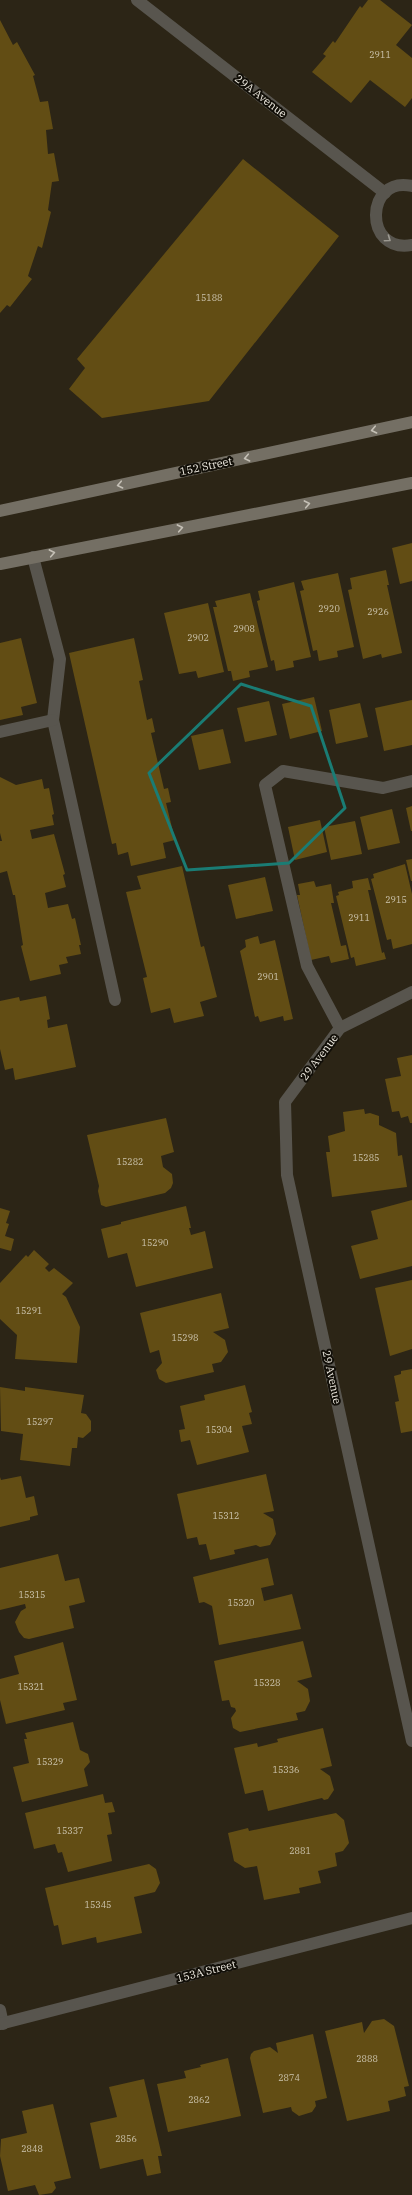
<svg xmlns="http://www.w3.org/2000/svg" width="412" height="2195" font-family="'IBM Plex Serif',serif">
<style>
.building{fill:#624d14}
.lines{fill:none;stroke-linecap:round;stroke-linejoin:round}
.lane{stroke:#58554e;stroke-width:12}
.street{stroke:#58554e;stroke-width:12}
.secondary{stroke:#746f64;stroke-width:12}
.oneway{stroke:#9c9991}
.oneway2{stroke:#c5c0b6}
.marked{fill:none;stroke:#1a7c74;stroke-width:3;stroke-linejoin:round}
.labels{text-anchor:middle;stroke-width:4;stroke-linejoin:round;paint-order:stroke}
.number-label{font-size:9px;fill:#ccc4ae}
.street-label{font-size:11px;fill:#f0ece2;stroke:#120f08}
</style>
<rect width="100%" height="100%" fill="#2c2516"/>
<!-- building -->
<g class="building">
<polygon points="368,0 380,0 412,25 396,45 412,58 412,98 405,107 370,80 351,103 312,72 326,56 323,54 333,41 335,43 360,6 362,8"/>
<polygon points="0,20 13,45 17,42 35,75 33,76 40,102 48,101 53,129 46,130 48,154 54,153 59,181 52,182 48,210 51,212 42,248 38,246 28,276 32,279 10,307 7,305 0,313"/>
<polygon points="243,159 339,236 209,401 102,418 69,389 85,368 77,359"/>
<polygon points="412,543 412,581 400,584 392,548"/>
<polygon points="386,570 389,585 387,585 402,653 382,658 381,654 363,659 348,590 352,589 350,578"/>
<polygon points="338,573 354,647 337,651 338,657 319,661 317,650 313,651 300,591 304,590 301,581"/>
<polygon points="294,582 311,657 293,661 294,667 276,671 274,660 271,661 257,601 260,600 258,591"/>
<polygon points="250,593 268,667 249,671 250,677 233,681 231,671 228,671 213,607 217,607 215,601"/>
<polygon points="208,603 224,672 198,678 196,671 179,674 164,613"/>
<polygon points="21,638 37,703 21,707 23,715 0,720 0,643"/>
<polygon points="134,638 143,680 139,681 147,720 152,718 155,732 151,733 164,789 168,788 171,802 166,803 175,840 163,843 166,858 131,866 128,852 118,855 116,843 112,844 69,653"/>
<polygon points="314,697 322,731 290,739 282,704"/>
<polygon points="412,700 412,745 384,751 375,708"/>
<polygon points="269,701 277,735 245,742 237,708"/>
<polygon points="360,703 368,737 336,744 329,710"/>
<polygon points="223,729 231,763 199,770 191,736"/>
<polygon points="0,777 16,785 42,779 44,789 49,788 54,814 52,815 54,825 30,830 32,839 54,834 65,874 63,875 66,887 45,893 48,908 68,904 72,919 75,918 81,945 79,945 81,954 66,957 68,963 59,965 61,974 30,981 21,946 23,945 15,895 13,895 7,871 0,873 0,841 2,841 0,833"/>
<polygon points="412,806 412,831 411,831 406,808"/>
<polygon points="392,809 400,843 368,850 360,817"/>
<polygon points="320,820 327,852 295,860 288,827"/>
<polygon points="355,821 362,854 331,860 324,827"/>
<polygon points="412,859 412,881 411,881 406,860"/>
<polygon points="405,864 412,894 412,944 393,949 391,939 387,940 371,879 374,878 373,874"/>
<polygon points="182,866 201,947 204,946 217,997 200,1002 204,1016 174,1023 170,1008 151,1013 143,978 147,977 126,892 141,889 137,876"/>
<polygon points="265,877 273,911 236,919 228,885"/>
<polygon points="368,878 371,890 368,890 382,953 384,952 386,959 356,966 354,957 351,958 336,896 339,895 338,892 353,888 352,881"/>
<polygon points="314,881 316,887 331,884 334,903 331,903 341,946 346,945 349,959 331,963 329,956 311,960 297,895 300,895 298,884"/>
<polygon points="258,936 260,944 275,940 293,1019 284,1021 283,1016 260,1022 258,1016 255,1017 240,951 246,947 245,940"/>
<polygon points="46,996 50,1019 47,1020 48,1028 67,1024 76,1067 15,1080 13,1068 5,1070 0,1049 0,1001 19,997 20,1001"/>
<polygon points="412,1055 412,1123 410,1123 408,1116 401,1118 399,1111 392,1112 385,1079 401,1076 397,1058"/>
<polygon points="364,1109 365,1114 370,1113 379,1116 379,1125 396,1133 398,1156 402,1155 407,1187 332,1197 326,1152 330,1152 328,1136 345,1131 343,1112"/>
<polygon points="166,1118 174,1152 161,1156 163,1167 172,1174 173,1183 171,1188 165,1193 106,1207 101,1205 98,1191 99,1186 87,1135"/>
<polygon points="412,1200 412,1266 360,1279 351,1246 378,1239 371,1211"/>
<polygon points="186,1206 191,1228 189,1228 191,1235 205,1231 213,1268 136,1287 127,1253 108,1258 101,1229 121,1224 121,1222"/>
<polygon points="0,1208 10,1211 6,1223 9,1224 5,1236 14,1239 11,1251 0,1248"/>
<polygon points="34,1250 49,1264 45,1268 49,1272 54,1268 73,1283 62,1294 66,1297 80,1327 77,1363 15,1359 17,1335 0,1319 0,1283 26,1255 28,1257"/>
<polygon points="412,1280 412,1349 390,1356 375,1288"/>
<polygon points="221,1293 229,1328 213,1332 225,1340 228,1352 221,1362 212,1364 214,1372 166,1383 159,1379 156,1370 162,1363 159,1350 150,1353 140,1313"/>
<polygon points="412,1369 412,1431 401,1433 395,1402 399,1401 394,1376 401,1374 401,1371"/>
<polygon points="245,1385 252,1412 249,1413 252,1424 242,1426 249,1452 197,1465 190,1440 181,1442 179,1430 185,1429 180,1406 205,1400 204,1395"/>
<polygon points="0,1387 25,1391 25,1387 84,1395 81,1413 86,1414 91,1421 91,1431 83,1438 78,1437 77,1448 72,1448 70,1466 20,1460 23,1434 1,1431"/>
<polygon points="266,1474 274,1511 263,1513 273,1519 276,1534 270,1545 260,1547 256,1545 234,1550 235,1554 210,1560 206,1544 199,1545 197,1537 187,1539 177,1494"/>
<polygon points="21,1476 26,1498 34,1496 38,1515 30,1517 30,1520 0,1527 0,1477 1,1480"/>
<polygon points="58,1554 65,1581 79,1578 85,1602 69,1606 74,1628 29,1639 24,1638 19,1632 15,1622 21,1611 26,1608 25,1604 0,1610 0,1568"/>
<polygon points="268,1558 274,1585 261,1588 264,1601 292,1594 301,1629 219,1645 212,1606 204,1602 199,1603 193,1577"/>
<polygon points="303,1641 312,1677 297,1681 308,1689 310,1701 305,1711 296,1713 298,1720 240,1732 233,1728 231,1718 236,1711 235,1708 231,1707 229,1700 222,1701 214,1661"/>
<polygon points="63,1642 77,1700 63,1703 65,1710 6,1724 0,1700 0,1679 19,1674 14,1656"/>
<polygon points="73,1722 80,1750 88,1754 90,1762 84,1769 88,1786 22,1802 13,1767 29,1763 24,1739 27,1739 25,1733"/>
<polygon points="323,1728 332,1766 320,1769 330,1776 334,1790 328,1799 324,1800 322,1798 268,1811 263,1790 245,1794 234,1748 257,1743 258,1747 278,1742 277,1739"/>
<polygon points="103,1794 105,1803 112,1802 115,1812 108,1813 112,1834 107,1835 112,1861 68,1872 62,1852 58,1853 55,1844 34,1849 25,1813"/>
<polygon points="336,1813 344,1820 349,1843 343,1851 335,1853 337,1866 318,1871 321,1883 299,1888 300,1893 264,1900 257,1866 245,1868 234,1861 228,1833 248,1828 249,1831"/>
<polygon points="149,1864 156,1869 160,1883 155,1892 134,1897 142,1933 97,1943 96,1937 62,1945 58,1925 54,1926 45,1888"/>
<polygon points="384,2019 394,2026 409,2086 404,2087 406,2096 388,2101 390,2111 347,2121 325,2031 362,2022 364,2033 372,2021"/>
<polygon points="313,2034 327,2098 315,2101 316,2106 312,2112 299,2116 292,2111 291,2107 263,2113 250,2058 251,2054 254,2051 270,2047 278,2053 276,2043"/>
<polygon points="228,2058 241,2116 168,2132 157,2084 186,2078 184,2071 201,2067 200,2065"/>
<polygon points="144,2079 162,2156 158,2156 161,2173 147,2176 143,2159 100,2169 90,2123 117,2117 109,2087"/>
<polygon points="53,2104 71,2178 54,2182 56,2188 52,2193 39,2195 35,2185 8,2191 0,2156 1,2139 27,2133 22,2111"/>
</g>
<g class="lines">
<!-- lane -->
<g class="lane">
<polyline points="33,557 60,659 53,720 115,1000"/>
<polyline points="0,732 53,720"/>
<polyline points="340,1028 307,966 265,785 283,771 383,788 412,781"/>
</g>
<!-- street -->
<g class="street">
<polyline points="137,0 385,193"/>
<path d="M412,186C365,175 363,254 412,245"/>
<polyline points="412,992 340,1028 285,1102 287,1175 412,1741"/>
<polyline points="0,2010 3,2024"/>
<polyline points="0,2024 412,1918"/>
</g>
<!-- secondary -->
<g class="secondary">
<polyline points="0,511 412,422"/>
<polyline points="0,564 412,483"/>
</g>
</g>
<!-- one-way arrows -->
<defs><path id="oneway-chevron" d="M-2-3.5L2.5 0L-2 3.5" fill="none" stroke-width="1.6" stroke-linecap="round" stroke-linejoin="round"/></defs>
<use class="oneway" href="#oneway-chevron" transform="translate(388 239) rotate(35)"/>
<g class="oneway2">
<use href="#oneway-chevron" transform="translate(374 430) rotate(168)"/>
<use href="#oneway-chevron" transform="translate(247 458) rotate(168)"/>
<use href="#oneway-chevron" transform="translate(120 485) rotate(168)"/>
<use href="#oneway-chevron" transform="translate(307 504) rotate(-11)"/>
<use href="#oneway-chevron" transform="translate(180 528) rotate(-11)"/>
<use href="#oneway-chevron" transform="translate(52 553) rotate(-11)"/>
</g>
<!-- marked area -->
<path class="marked" d="M241,684L311,706L345,808L289,863L187,870L149,773Z"/>
<g class="labels">
<!-- number labels -->
<g class="number-label">
<text x="380" y="58">2911</text>
<text x="209" y="301">15188</text>
<text x="329" y="612">2920</text>
<text x="378" y="615">2926</text>
<text x="244" y="632">2908</text>
<text x="198" y="641">2902</text>
<text x="396" y="903">2915</text>
<text x="359" y="921">2911</text>
<text x="268" y="980">2901</text>
<text x="366" y="1161">15285</text>
<text x="130" y="1165">15282</text>
<text x="155" y="1246">15290</text>
<text x="29" y="1314">15291</text>
<text x="185" y="1341">15298</text>
<text x="40" y="1425">15297</text>
<text x="219" y="1433">15304</text>
<text x="226" y="1519">15312</text>
<text x="32" y="1598">15315</text>
<text x="241" y="1606">15320</text>
<text x="267" y="1686">15328</text>
<text x="31" y="1690">15321</text>
<text x="50" y="1765">15329</text>
<text x="286" y="1773">15336</text>
<text x="70" y="1834">15337</text>
<text x="300" y="1854">2881</text>
<text x="98" y="1908">15345</text>
<text x="367" y="2062">2888</text>
<text x="289" y="2081">2874</text>
<text x="199" y="2103">2862</text>
<text x="126" y="2142">2856</text>
<text x="32" y="2152">2848</text>
</g>
<!-- street labels -->
<g class="street-label">
<text transform="translate(261 96) rotate(38)" y="4">29A Avenue</text>
<text transform="translate(206 466) rotate(-12)" y="4">152 Street</text>
<text transform="translate(319 1057) rotate(-53)" y="4">29 Avenue</text>
<text transform="translate(332 1377) rotate(78)" y="4">29 Avenue</text>
<text transform="translate(206 1971) rotate(-14)" y="4">153A Street</text>
</g>
</g>
</svg>
